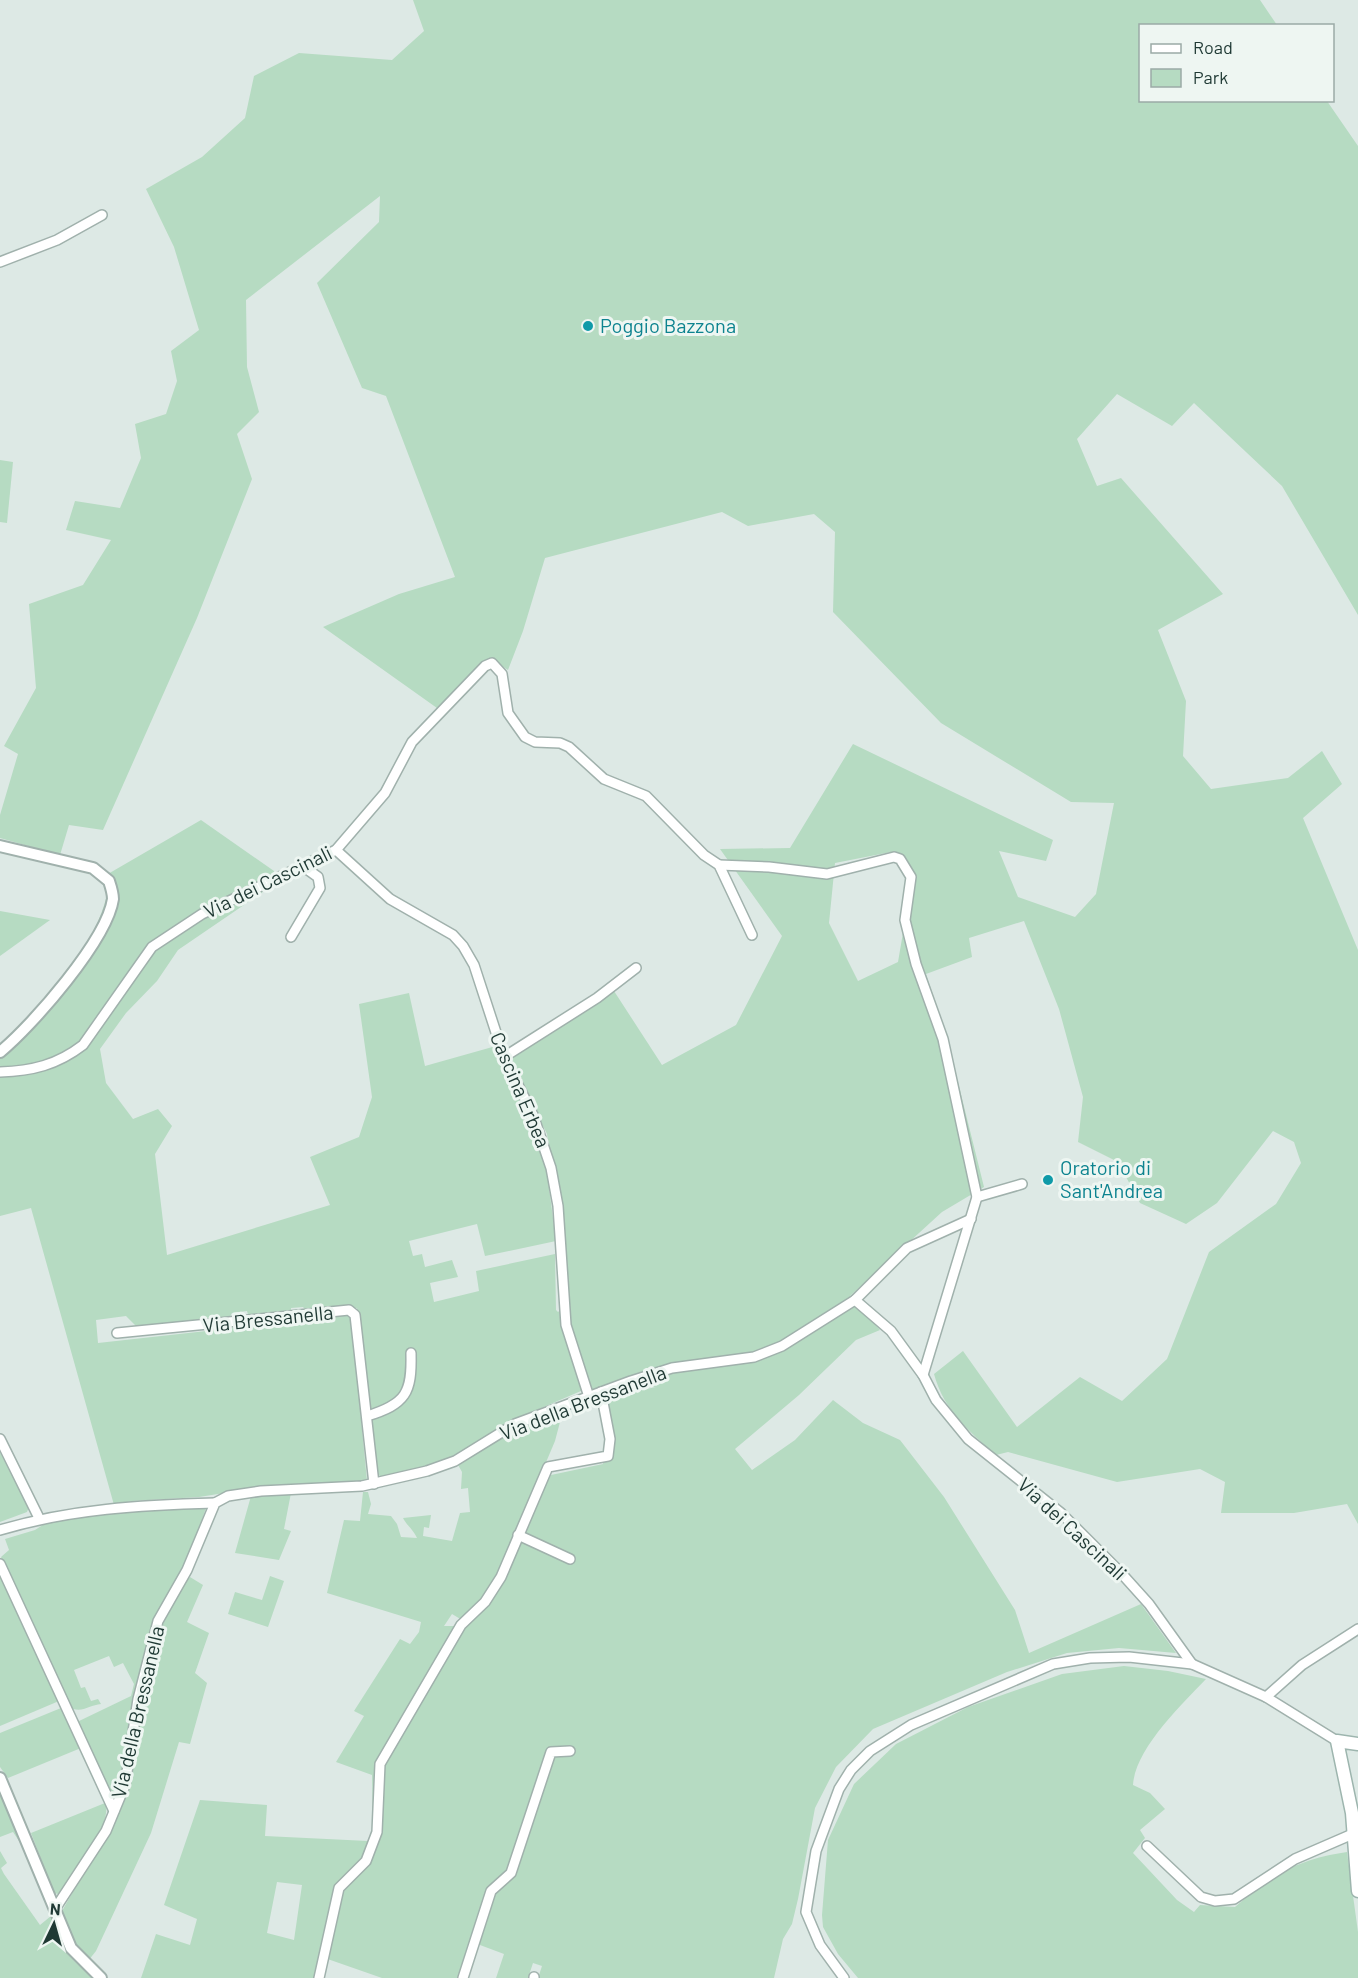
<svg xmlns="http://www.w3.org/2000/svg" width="1358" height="1978" font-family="Barlow,sans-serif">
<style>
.green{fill:#b6dbc2;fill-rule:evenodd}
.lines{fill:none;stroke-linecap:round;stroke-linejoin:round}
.minor-casing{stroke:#a0b1ac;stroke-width:12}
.tertiary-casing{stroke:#a0b1ac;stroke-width:14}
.secondary-casing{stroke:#9db5ae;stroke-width:15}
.minor{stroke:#fff;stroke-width:9}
.tertiary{stroke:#fff;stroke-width:10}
.secondary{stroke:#fff;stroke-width:12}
.culture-dot{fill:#0f9aa8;stroke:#eef6f2;stroke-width:2}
.labels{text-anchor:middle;stroke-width:6;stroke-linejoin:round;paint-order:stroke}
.culture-label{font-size:20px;fill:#0d838f;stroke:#eef6f2;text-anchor:start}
.street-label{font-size:20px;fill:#1f3934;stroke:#eef6f2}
</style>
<rect width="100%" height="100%" fill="#dde9e5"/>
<!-- green -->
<g class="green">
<path d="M413,0H1260L1277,25L1140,26V100L1327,101L1358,146V615L1282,486L1194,403L1172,426L1117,394L1077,439L1097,486L1121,478L1223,594L1158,630L1186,701L1183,756L1211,789L1288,778L1322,751L1342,784L1303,818L1358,950V1524L1347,1504L1294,1513H1221L1225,1482L1200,1469L1117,1482L1008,1452L996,1455C969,1431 944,1411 934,1374L963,1351L1017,1427L1080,1377L1122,1401L1167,1359L1209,1252L1276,1204L1301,1163L1294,1142L1273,1131L1217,1203L1186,1224L1140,1203L1118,1162L1078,1142L1083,1097L1059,1009L1024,921L969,938L972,957L926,974L946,1034L984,1187L942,1212L850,1296L880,1330L856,1340L799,1395L735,1449L752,1470L795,1440L833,1400L863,1423L900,1440L944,1497L1015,1610L1029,1653L1141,1604L1176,1653L1119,1648L1067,1653L1007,1672L873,1729L836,1767L815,1808L798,1899L792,1924L783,1939L774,1978H538L542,1966L533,1963L528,1978H496L504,1954L472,1942L460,1978H382L319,1956L314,1978H141L156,1934L190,1945L197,1919L164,1905L200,1800L267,1805L265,1836L368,1841L373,1833L372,1775L336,1762L364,1716L354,1711L400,1639L410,1644L419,1632L421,1622L327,1593L344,1520L360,1521L363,1492H368L371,1504L368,1514L391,1516L397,1524L401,1537L417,1538C413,1529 407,1526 403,1518L431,1515L429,1528L424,1527L423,1536L452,1541L460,1513L470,1512L468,1488L461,1489L462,1472L457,1463L499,1434L556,1411L560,1422L555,1441L498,1576L483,1600L462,1620L452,1614L444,1626H460L485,1602L551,1475L603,1464L606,1436L598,1399L656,1387L581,1391L511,1421L457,1454L417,1470L382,1477L375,1473L371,1423L375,1410L369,1408L357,1308L308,1313L303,1307L291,1308V1314L249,1318L247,1311L232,1313L228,1320L138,1328L126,1316L96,1320L98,1343L351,1315L367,1481L269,1486L199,1497L132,1501L114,1505L31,1208L0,1216V1047C40,1014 100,941 108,889L101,878L201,820L274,871L273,885L178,950L157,981L126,1013L100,1049L106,1083L133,1119L158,1109L172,1126L155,1154L167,1255L330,1205L310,1157L359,1137L372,1097L359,1004L409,993L425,1066L496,1046L533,1121L545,1157L556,1241L485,1256L477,1224L409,1241L413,1256L422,1254L425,1267L452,1260L458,1277L430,1283L434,1302L479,1291L476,1271L555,1254L556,1310L558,1312L568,1303L547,1134L509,1058L614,991L662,1065L736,1025L782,936L720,849L790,848L853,744L1053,840L1046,861L999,851L1018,897L1075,917L1096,894L1114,803L1071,802L941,723L833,612L835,532L814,514L748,526L722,512L545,558L523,631L508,670L491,659L437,708L323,627L399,594L455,577L386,396L362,388L317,283L379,222L380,196L246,300L247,367L259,412L237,434L252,479L197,618L103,830L69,825L60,855L0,838V815L18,754L4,746L36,688L29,604L83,585L111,540L66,530L75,501L120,508L141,458L135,424L166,414L177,381L171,351L199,330L174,247L146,189L202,157L245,118L254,76L299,53L392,60L424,31ZM891,852L905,858L913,874L898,962L858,981L829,923L835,863ZM277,1882L302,1885L294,1940L267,1933Z"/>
<polygon points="0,460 13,462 7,523 0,522"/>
<polygon points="0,911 50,920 0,956"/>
<polygon points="0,1452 29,1507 27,1512 0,1522"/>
<polygon points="291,1493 284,1529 291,1531 279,1560 235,1553 251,1496"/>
<path d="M207,1505L186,1566L154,1619L137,1681L121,1783L112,1800L77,1722L131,1696L134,1684L123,1663L114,1667L109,1656L74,1670L81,1688L85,1687L91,1701L98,1699L101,1704C89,1705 80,1715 68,1706L1,1557L9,1550L5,1539L35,1530L49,1521L135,1508Z"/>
<polygon points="0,1572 59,1701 0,1726"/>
<polygon points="270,1576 284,1581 268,1627 228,1614 235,1592 262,1600"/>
<polygon points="190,1577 203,1585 187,1622 209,1633 195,1673 207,1683 190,1744 179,1742 151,1833 96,1951 88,1961 79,1951 62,1911 115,1818 158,1635 179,1589"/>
<path d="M1124,1666L1168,1671L1206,1679C1182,1704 1135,1749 1133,1785L1150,1793L1165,1809L1140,1830L1145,1838L1133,1853L1177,1900L1194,1912L1200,1905L1235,1907C1272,1875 1298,1859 1347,1852L1358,1932V1978H858L838,1954L823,1927L822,1915L828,1840L854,1784L896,1744L968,1707L1062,1674Z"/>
<polygon points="61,1708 81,1748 8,1778 0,1767 0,1733"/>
<polygon points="0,1787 31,1859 13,1832 0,1837"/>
<path d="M105,1803C114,1821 75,1872 65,1889L58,1894L54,1893L31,1833Z"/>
<path d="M0,1851L7,1863L1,1868L4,1874L40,1925L51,1916C64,1950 65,1956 95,1978H0Z"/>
</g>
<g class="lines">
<!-- minor casing -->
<g class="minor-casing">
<g id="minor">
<polyline points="0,262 57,240 102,215"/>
<polyline points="336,850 390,899 453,935 463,946 474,965 504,1057 533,1115 551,1168 558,1206 566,1325 589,1397"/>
<polyline points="719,865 769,867 827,874 894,857 900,859 911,877 905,920 916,964 943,1039 977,1197 923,1375"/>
<polyline points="291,937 320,888 318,877 304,867"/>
<polyline points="504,1057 597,998 636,968"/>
<path d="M0,1072C32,1071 57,1065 83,1045L152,947L202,914L336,850L385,793L412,742L485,666L492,663L502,674L508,713L525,737L535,742L560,743L569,747L604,779L646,796L704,855L719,865L752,935"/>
<polyline points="977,1197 1022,1184"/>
<polyline points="855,1300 907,1248 971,1219"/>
<polyline points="117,1333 349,1310 355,1315 374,1484"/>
<path d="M367,1416C406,1404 412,1393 411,1353"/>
<polyline points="0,1439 39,1518"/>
<path d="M0,1530C70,1509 142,1505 215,1503"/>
<polyline points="518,1535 570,1559"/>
<polyline points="0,1564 114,1811"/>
<polyline points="1266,1697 1302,1665 1358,1629"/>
<polyline points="1147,1846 1201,1897 1215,1901 1234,1899 1295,1859 1355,1833"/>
<polyline points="55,1909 106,1831 125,1785 138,1699 158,1621 187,1570 215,1503 228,1496 261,1491 362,1486 427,1471 455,1461 515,1424 631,1381 672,1368 754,1357 782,1346 855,1300 891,1331 923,1375 936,1400 968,1439 1061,1513 1122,1574 1149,1604 1192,1664"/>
<polyline points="319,1978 339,1888 366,1861 377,1832 380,1764 461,1625 485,1602 501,1577 548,1467 608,1456 610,1439 601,1392"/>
<polyline points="463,1978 491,1891 511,1873 551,1752 570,1751"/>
<polyline points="534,1978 534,1977"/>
<polyline points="844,1978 820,1945 806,1912 816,1851 839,1789 851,1770 870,1751 911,1725 1053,1664 1090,1658 1129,1657 1192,1664 1266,1697 1337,1741"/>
</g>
</g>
<!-- tertiary casing -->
<g class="tertiary-casing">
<g id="tertiary">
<path d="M0,846L93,868L109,881C111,887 113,893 113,899C107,940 32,1026 0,1052"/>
<polyline points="0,1778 71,1948 101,1978"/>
</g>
</g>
<!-- secondary casing -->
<g class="secondary-casing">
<polyline id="secondary" points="1358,1744 1337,1741 1352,1813 1358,1891"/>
</g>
<!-- minor -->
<use href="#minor" class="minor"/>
<!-- tertiary -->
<use href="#tertiary" class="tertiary"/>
<!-- secondary -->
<use href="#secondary" class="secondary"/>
</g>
<!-- markers -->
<g class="culture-dot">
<circle cx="588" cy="326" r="6"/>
<circle cx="1048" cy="1180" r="6"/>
</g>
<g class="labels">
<!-- culture labels -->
<g class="culture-label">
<text x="600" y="333">Poggio Bazzona</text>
<text x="1060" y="1175">Oratorio di<tspan x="1060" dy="23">Sant'Andrea</tspan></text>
</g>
<!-- street labels -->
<g class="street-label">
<text transform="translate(268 882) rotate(-26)" y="7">Via dei Cascinali</text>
<text transform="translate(520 1090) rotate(67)" y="7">Cascina Erbea</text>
<text transform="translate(268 1319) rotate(-6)" y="7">Via Bressanella</text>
<text transform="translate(583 1403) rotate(-21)" y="7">Via della Bressanella</text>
<text transform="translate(1072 1529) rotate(43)" y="7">Via dei Cascinali</text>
<text transform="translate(138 1712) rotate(-77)" y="7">Via della Bressanella</text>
</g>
</g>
<!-- legend -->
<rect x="1139" y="24" width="195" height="78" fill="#eef6f2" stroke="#9baaa6" stroke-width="1.5"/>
<rect x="1151" y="44" width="30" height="9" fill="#ffffff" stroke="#9baaa6" stroke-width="1.5"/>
<text x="1193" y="54" font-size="18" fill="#1f3934">Road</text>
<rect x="1151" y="69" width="30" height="18" fill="#b6dbc2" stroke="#9baaa6" stroke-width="1.5"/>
<text x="1193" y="84" font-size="18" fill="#1f3934">Park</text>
<!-- north arrow -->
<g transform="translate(54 1924) rotate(5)" stroke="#eef6f2" stroke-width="4.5" paint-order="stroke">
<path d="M0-4.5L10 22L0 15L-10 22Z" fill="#1f3934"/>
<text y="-9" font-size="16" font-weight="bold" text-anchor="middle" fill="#1f3934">N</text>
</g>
</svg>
